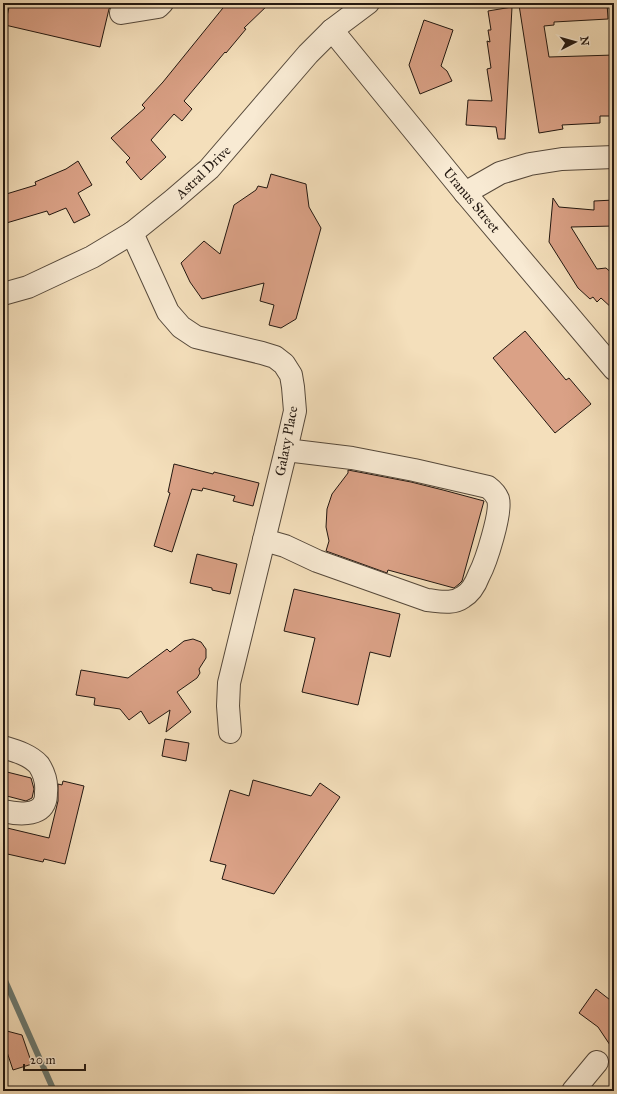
<svg xmlns="http://www.w3.org/2000/svg" width="617" height="1094" font-family="'IM FELL Great Primer',serif">
<style>
.lines{fill:none;stroke-linecap:round;stroke-linejoin:round}
.stream{stroke:#6b7a72;stroke-width:6}
.building{fill:#daa186;stroke:#221710}
.minor-casing{stroke:#56493b;stroke-width:24}
.minor{stroke:#f8ead3;stroke-width:22}
.labels{text-anchor:middle;stroke-width:3;stroke-linejoin:round;paint-order:stroke}
.street-label{font-size:14px;fill:#221710;stroke:#f8ead3}
</style>
<rect width="100%" height="100%" fill="#f4dfbb"/>
<filter id="stains"><feTurbulence type="fractalNoise" baseFrequency=".005" numOctaves="4"/><feColorMatrix values="0 0 0 0 .2 0 0 0 0 .09 0 0 0 0 .02 0 0 0 .5 -.17"/></filter>
<radialGradient id="worn" r=".72"><stop offset=".6" stop-color="#630" stop-opacity="0"/><stop offset="1" stop-color="#630" stop-opacity=".3"/></radialGradient>
<g class="lines">
<!-- stream -->
<polyline class="stream" points="3,976 54,1091"/>
</g>
<!-- building -->
<g class="building">
<polygon points="10,3 112,3 109,9 100,47 5,25"/>
<polygon points="227,3 270,3 244,28 246,29 226,53 225,52 184,101 192,109 182,121 174,114 151,140 166,157 141,180 126,162 130,158 111,138 145,108 142,105 163,82"/>
<polygon points="521,3 607,3 608,19 554,22 554,25 544,26 549,57 614,55 614,81 610,81 611,116 600,116 600,123 562,125 563,129 539,133 519,5 521,5"/>
<polygon points="512,7 505,139 498,139 496,127 466,125 468,100 492,101 487,69 491,68 487,41 490,42 488,30 491,30 488,11"/>
<polygon points="424,20 453,30 441,66 447,71 452,81 420,94 409,65"/>
<polygon points="78,161 92,185 78,193 90,215 74,223 66,208 49,215 47,211 3,224 3,195 36,185 35,182 66,169"/>
<polygon points="271,174 306,184 309,207 321,228 296,319 281,328 269,325 274,305 260,301 264,283 202,299 190,282 181,263 204,241 220,254 234,205 256,190 258,186 267,188"/>
<polygon points="553,198 559,207 594,210 594,201 614,200 614,226 571,227 597,269 606,268 614,275 614,310 601,298 597,302 593,297 590,299 578,288 549,242"/>
<polygon points="525,331 566,380 569,378 591,404 555,433 493,358"/>
<polygon points="174,464 213,474 214,472 259,483 253,506 233,501 235,496 203,488 202,491 192,489 172,552 154,546 170,493 168,492"/>
<polygon points="348,470 411,482 443,490 484,501 462,581 459,584 454,588 388,570 387,573 326,551 329,541 326,527 327,509 332,494 348,473"/>
<polygon points="197,554 237,564 230,594 212,590 212,588 190,583"/>
<polygon points="294,589 400,614 390,657 370,652 358,705 302,692 315,638 284,631"/>
<polygon points="193,639 201,642 206,649 206,658 199,669 200,673 197,678 177,692 191,712 166,732 170,710 149,724 141,711 129,720 120,709 94,705 95,698 76,695 81,670 128,678 167,649 170,652 184,641"/>
<polygon points="165,739 189,743 186,761 162,756"/>
<polygon points="3,771 31,778 34,789 32,798 26,801 3,795"/>
<polygon points="253,780 311,796 320,783 340,797 274,894 222,879 226,865 210,861 230,790 249,796"/>
<polygon points="63,781 84,786 65,864 44,859 43,862 3,853 3,827 49,838 58,801 58,784 62,785"/>
<polygon points="596,989 614,1003 614,1051 598,1027 579,1013"/>
<polygon points="3,1030 22,1035 32,1064 13,1070 3,1040"/>
</g>
<g class="lines">
<!-- minor casing -->
<g class="minor-casing">
<g id="minor">
<polyline points="121,13 158,7 162,3"/>
<polyline points="332,30 465,193 614,369"/>
<polyline points="465,193 500,173 530,164 562,159 614,157"/>
<polyline points="132,233 168,312 181,327 196,337 262,353 275,357 284,364 291,375 293,387 295,411 286,450 229,683 228,706 230,732"/>
<polyline points="3,294 28,287 92,257 132,233 173,200 209,169 308,54 332,30 368,3"/>
<path d="M264,540L285,546L317,561L427,600C439,601 452,605 463,597C470,593 476,583 479,575C486,562 502,512 498,499C496,494 492,490 488,487L414,470L352,458L286,450"/>
<path d="M3,747C16,751 30,755 39,765C44,773 47,783 46,792C46,795 46,799 45,801C40,817 16,814 3,811"/>
<polyline points="573,1091 597,1062"/>
</g>
</g>
<!-- minor -->
<use href="#minor" class="minor"/>
</g>
<g class="labels">
<!-- street labels -->
<g class="street-label">
<text transform="translate(203 172) rotate(-44)" y="5">Astral Drive</text>
<text transform="translate(472 200) rotate(50)" y="5">Uranus Street</text>
<text transform="translate(286 441) rotate(-79)" y="5">Galaxy Place</text>
</g>
</g>
<!-- margin -->
<rect width="617" height="1094" fill="none" stroke="#f4dfbb" stroke-width="16"/>
<rect x="4" y="4" width="609" height="1086" fill="none" stroke="#221710" stroke-width="2"/>
<rect x="8" y="8" width="601" height="1078" fill="none" stroke="#221710"/>
<!-- north arrow -->
<g transform="translate(575 42) rotate(84)" stroke="#f8ead3" stroke-width="3" paint-order="stroke">
<path d="M0-3L7 15L0 10L-7 15Z" fill="#221710"/>
<text y="-6" font-size="11" font-weight="bold" text-anchor="middle" fill="#221710">N</text>
</g>
<!-- scale -->
<path d="M24 1064v6h61v-6" fill="none" stroke="#221710" stroke-width="2"/>
<text x="30" y="1064" font-size="12" fill="#221710" stroke="#f8ead3" stroke-width="3" paint-order="stroke">20 m</text>
<rect width="100%" height="100%" filter="url(#stains)"/>
<rect width="100%" height="100%" fill="url(#worn)"/>
</svg>
